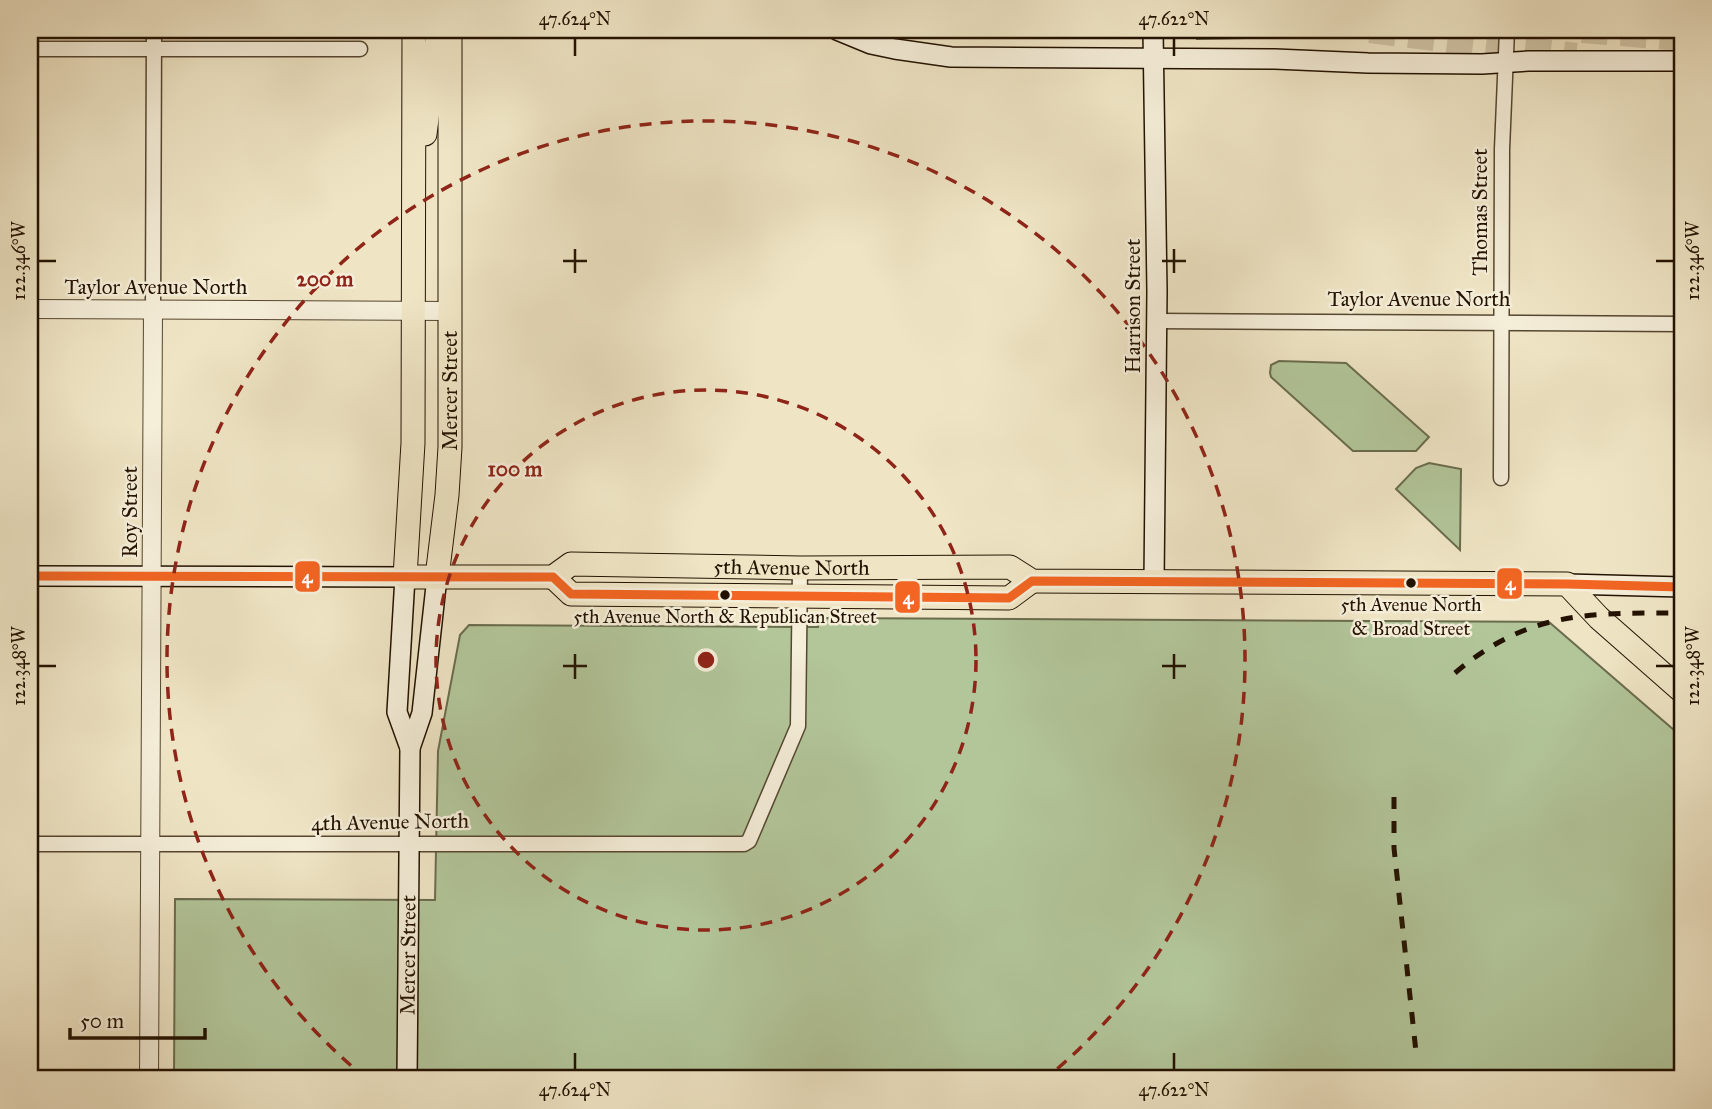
<svg xmlns="http://www.w3.org/2000/svg" width="1712" height="1109" font-family="'IM FELL Great Primer',serif">
<style>
.green{fill:#b2c69a;stroke:#6a6c4d;stroke-width:2}
.lines{fill:none;stroke-linecap:round;stroke-linejoin:round}
.motorway-tunnel{stroke:#d0c5a7;stroke-width:26;stroke-dasharray:26 13;stroke-linecap:butt}
.minor-casing{stroke:#564731;stroke-width:17}
.tertiary-casing{stroke:#564731;stroke-width:20}
.secondary-casing{stroke:#231200;stroke-width:22}
.primary-casing{stroke:#231200;stroke-width:25}
.minor{stroke:#f5eed9;stroke-width:14}
.tertiary{stroke:#f5eed9;stroke-width:18}
.secondary{stroke:#f5eed9;stroke-width:19}
.primary{stroke:#efe5c5;stroke-width:23}
.rail{stroke:#231200;stroke-width:5;stroke-dasharray:12 12;stroke-linecap:butt}
.bus-1-casing{stroke:#f5eed9;stroke-width:14}
.bus-1{stroke:#f26522;stroke-width:9}
.ticks{fill:none;stroke:#231200;stroke-width:2.5}
.ring{fill:none;stroke:#8f2418;stroke-width:3.5;stroke-dasharray:12 9}
.bus-dot{fill:#231200;stroke:#f5eed9;stroke-width:2.5}
.labels{text-anchor:middle;stroke-width:5;stroke-linejoin:round;paint-order:stroke}
.bus-label{font-size:19px;fill:#231200;stroke:#f5eed9}
.street-label{font-size:21px;fill:#231200;stroke:#f5eed9}
.centre{fill:#8f2418;stroke:#f5eed9;stroke-width:3.5}
.ring-label{font-size:21px;text-anchor:middle;font-weight:bold;fill:#8f2418;stroke:#f5eed9;stroke-width:5;stroke-linejoin:round;paint-order:stroke}
.line-badge{stroke:#f5eed9;stroke-width:2.5}
.badge-label{font-size:19px;text-anchor:middle;font-weight:bold;fill:#fff}
.neatline{fill:none;stroke:#231200;stroke-width:2.5}
.ticks-label{font-size:18px;text-anchor:middle;fill:#231200}
</style>
<rect width="100%" height="100%" fill="#efe5c5"/>
<filter id="stains"><feTurbulence type="fractalNoise" baseFrequency=".00286" numOctaves="4"/><feColorMatrix values="0 0 0 0 .2 0 0 0 0 .09 0 0 0 0 .02 0 0 0 .5 -.17"/></filter>
<radialGradient id="worn" r=".72"><stop offset=".6" stop-color="#630" stop-opacity="0"/><stop offset="1" stop-color="#630" stop-opacity=".3"/></radialGradient>
<!-- green -->
<g class="green">
<polygon points="1197,32 1360,32 1360,36 1197,39"/>
<polygon points="1279,361 1346,363 1429,437 1416,451 1353,451 1271,377 1270,373 1271,365"/>
<polygon points="1429,463 1461,469 1460,550 1396,489 1416,468"/>
<polygon points="819,618 1549,622 1682,737 1682,1079 174,1079 175,899 435,900 438,751 460,635 469,625 818,627"/>
</g>
<g class="lines">
<!-- motorway-tunnel -->
<g class="motorway-tunnel">
<polyline points="1370,30 1576,56"/>
<polyline points="1582,30 1682,38"/>
</g>
<!-- minor casing -->
<g class="minor-casing">
<g id="minor">
<polyline points="30,49 360,49"/>
<polyline points="153,309 154,30"/>
<polyline points="1156,321 1682,324"/>
<polyline points="1501,478 1502,149 1507,30"/>
<polyline points="30,844 744,844 749,841 798,726 800,568"/>
</g>
</g>
<!-- tertiary casing -->
<g class="tertiary-casing">
<g id="tertiary">
<polyline points="30,309 450,311"/>
<polyline points="149,1079 153,309"/>
</g>
</g>
<!-- secondary casing -->
<g class="secondary-casing">
<g id="secondary">
<polyline points="837,30 871,44 895,49 951,57 1275,59 1368,63 1482,64 1529,61 1682,61"/>
<polyline points="1153,30 1157,291 1154,582"/>
<polyline points="30,576 405,577 397,712 410,748"/>
<polyline points="1567,584 1682,587"/>
<path id="s1" d="M407,1079L410,748L422,713L437,577"/>
</g>
</g>
<!-- primary casing -->
<g class="primary-casing">
<g id="primary">
<path id="s2" d="M414,30L413,443L405,577H553L571,564L800,568L1010,567L1032,581L1567,584L1599,618L1682,691"/>
<polyline points="425,134 437,40"/>
<path id="s3" d="M437,577L447,495L450,447V30"/>
<polyline points="553,577 571,594 1009,598 1032,581"/>
</g>
</g>
<!-- minor -->
<use href="#minor" class="minor"/>
<!-- tertiary -->
<use href="#tertiary" class="tertiary"/>
<!-- secondary -->
<use href="#secondary" class="secondary"/>
<!-- primary -->
<use href="#primary" class="primary"/>
<!-- rail -->
<g class="rail">
<path d="M1455,673C1529,610 1591,613 1682,613"/>
<polyline points="1394,797 1394,848 1416,1052"/>
</g>
<!-- bus-1 casing -->
<g class="bus-1-casing">
<polyline id="bus-1" points="30,576 553,577 571,594 1009,598 1032,581 1567,584 1682,587"/>
</g>
<!-- bus-1 -->
<use href="#bus-1" class="bus-1"/>
</g>
<!-- ticks -->
<path class="ticks" d="M575,38V56M1174,38V56M575,249V273M1174,249V273M38,261H56M563,261H587M1162,261H1186M1656,261H1674M575,654V679M1174,654V679M38,666H56M563,666H587M1162,666H1186M1656,666H1674M575,1053V1070M1174,1053V1070"/>
<!-- distance rings -->
<g class="ring">
<circle cx="706" cy="660" r="270"/>
<path d="M367 1079A539 539 0 1 1 1045 1079"/>
</g>
<!-- markers -->
<g class="bus-dot">
<circle cx="1411" cy="583" r="6"/>
<circle cx="725" cy="595" r="6"/>
</g>
<g class="labels">
<!-- bus labels -->
<g class="bus-label">
<text x="1411" y="611">5th Avenue North<tspan x="1411" dy="24">&amp; Broad Street</tspan></text>
<text x="725" y="623">5th Avenue North &amp; Republican Street</text>
</g>
<!-- street labels -->
<g class="street-label">
<text transform="translate(1480 212) rotate(-90)" y="7">Thomas Street</text>
<text x="156" y="294">Taylor Avenue North</text>
<text x="1419" y="306">Taylor Avenue North</text>
<text transform="translate(1133 306) rotate(-90)" y="7">Harrison Street</text>
<text dy="7" stroke="none"><textPath href="#s3" startOffset="187">Mercer Street</textPath></text>
<text transform="translate(130 512) rotate(-90)" y="7">Roy Street</text>
<text dy="7" stroke="none"><textPath href="#s2" startOffset="938">5th Avenue North</textPath></text>
<text transform="translate(390 822) rotate(-1)" y="7">4th Avenue North</text>
<text dy="7" stroke="none"><textPath href="#s1" startOffset="124">Mercer Street</textPath></text>
</g>
</g>
<circle cx="706" cy="660" r="10" class="centre"/>
<g class="ring-label">
<text x="325" y="286">200 m</text>
<text x="515" y="476">100 m</text>
</g>
<g class="line-badge">
<rect x="294" y="560" width="27" height="33" rx="7" fill="#f26522"/>
<rect x="1496" y="567" width="27" height="33" rx="7" fill="#f26522"/>
<rect x="894" y="580" width="27" height="34" rx="7" fill="#f26522"/>
</g>
<g class="badge-label">
<text x="307" y="583">4</text>
<text x="1510" y="590">4</text>
<text x="908" y="604">4</text>
</g>
<!-- margin -->
<rect width="1712" height="1109" fill="none" stroke="#efe5c5" stroke-width="77"/>
<!-- scale -->
<path d="M70 1028v10h135v-10" fill="none" stroke="#231200" stroke-width="3.5"/>
<text x="80" y="1028" font-size="21" fill="#231200" stroke="#f5eed9" stroke-width="5" paint-order="stroke">50 m</text>
<rect x="38" y="38" width="1636" height="1032" class="neatline"/>
<g class="ticks-label">
<text x="575" y="25">47.624°N</text>
<text x="1174" y="25">47.622°N</text>
<text transform="translate(1693 261) rotate(-90)" y="6">122.346°W</text>
<text transform="translate(19 261) rotate(-90)" y="6">122.346°W</text>
<text transform="translate(1693 666) rotate(-90)" y="6">122.348°W</text>
<text transform="translate(19 666) rotate(-90)" y="6">122.348°W</text>
<text x="575" y="1096">47.624°N</text>
<text x="1174" y="1096">47.622°N</text>
</g>
<rect width="100%" height="100%" filter="url(#stains)"/>
<rect width="100%" height="100%" fill="url(#worn)"/>
</svg>
